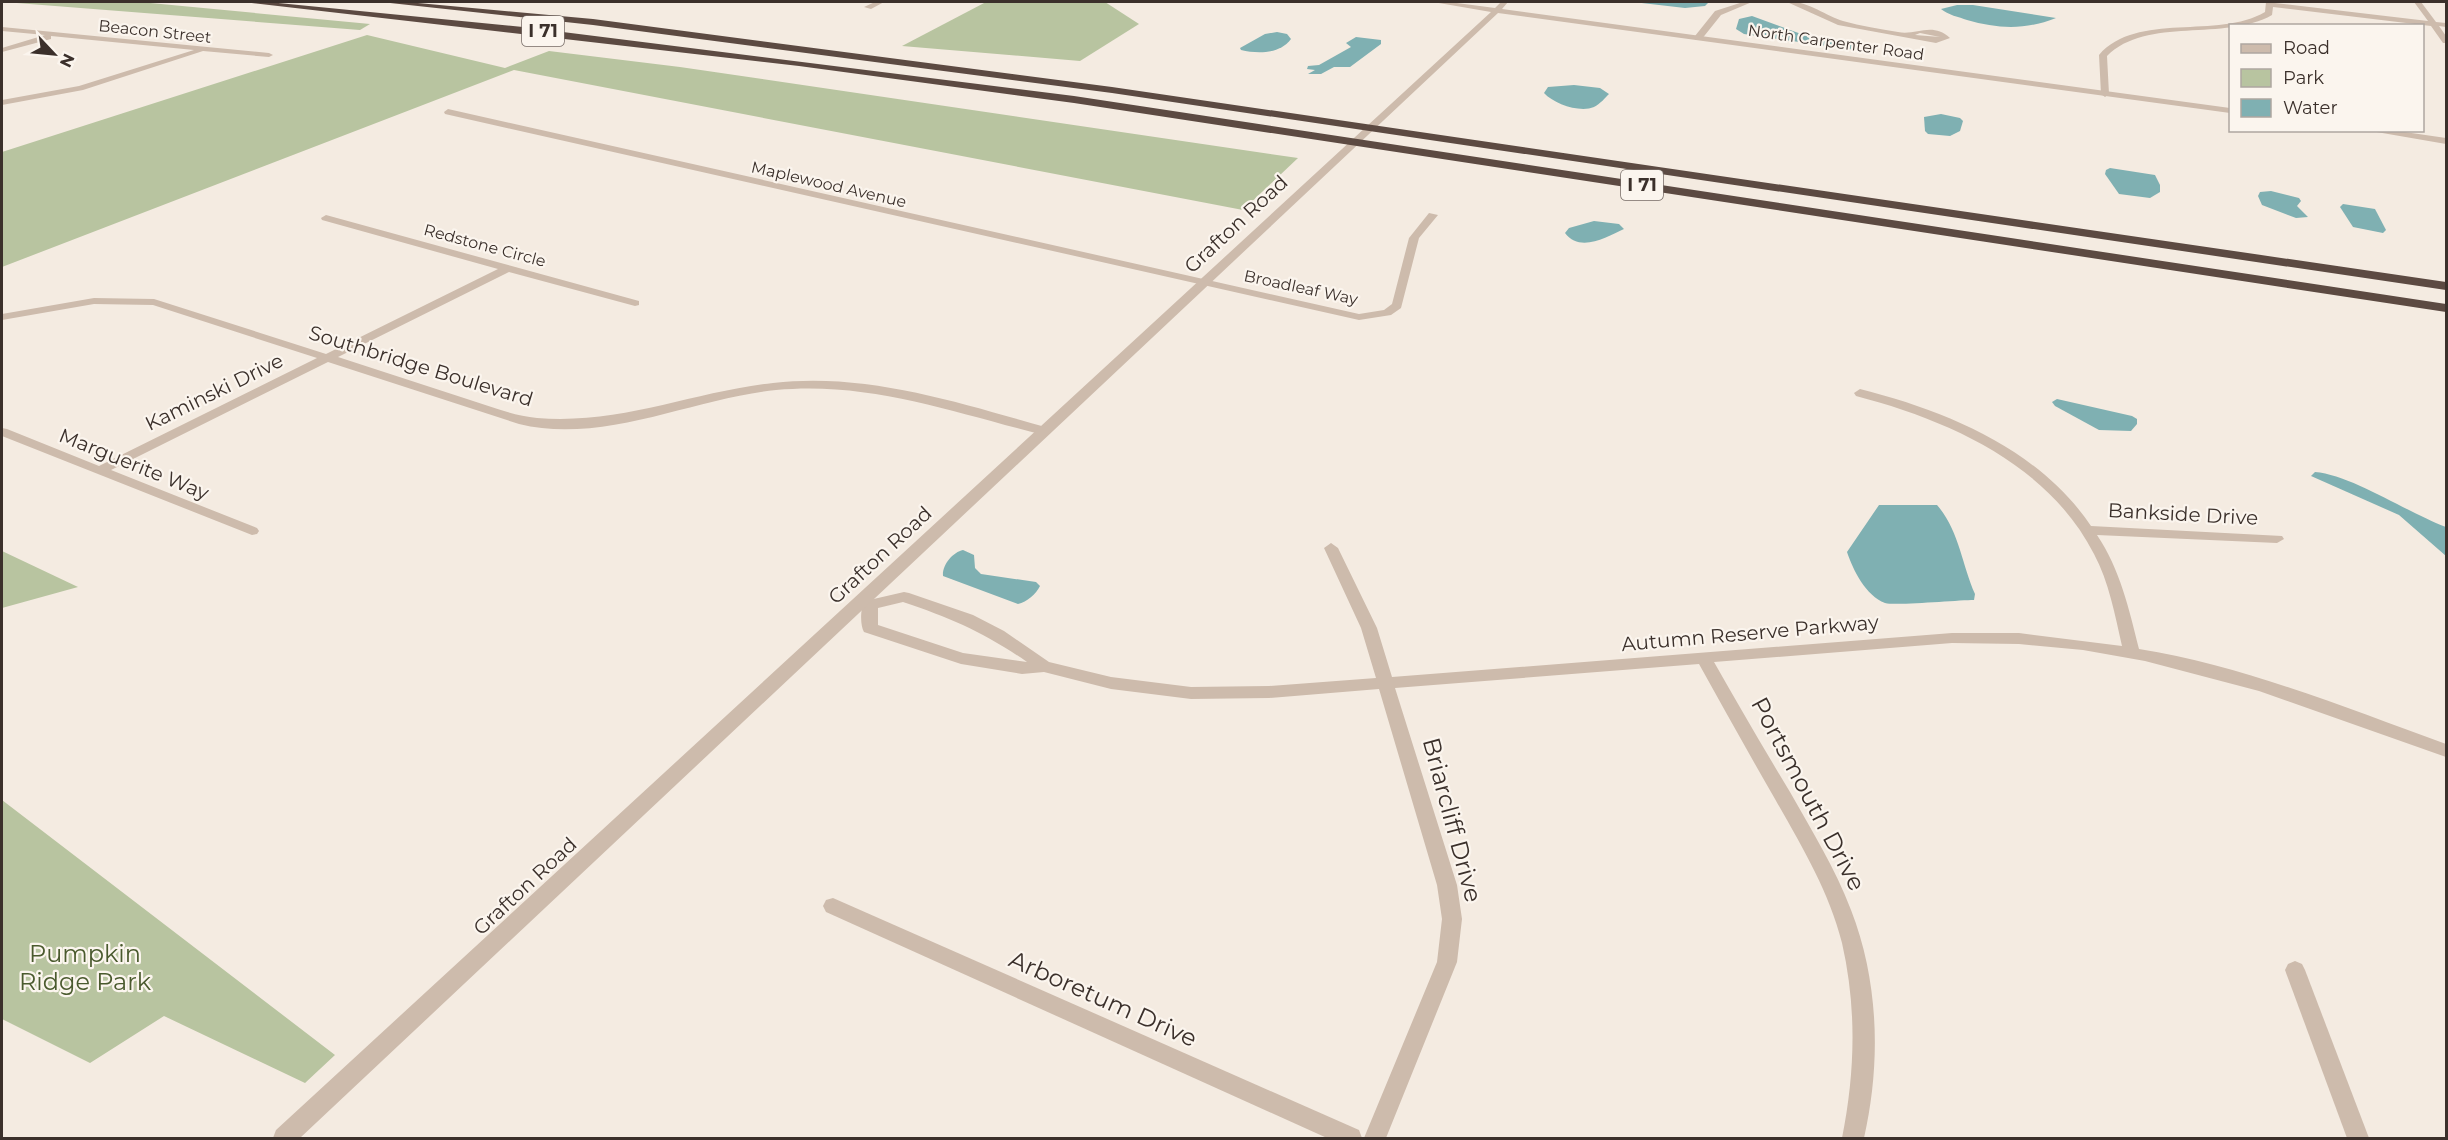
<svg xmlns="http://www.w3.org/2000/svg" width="2448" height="1140" font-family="Montserrat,sans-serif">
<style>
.green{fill:#b8c4a0}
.water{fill:#7fb0b2}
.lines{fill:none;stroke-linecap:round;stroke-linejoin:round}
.minor{fill:#cdbbac;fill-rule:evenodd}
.tertiary{fill:#cdbbac;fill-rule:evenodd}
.motorway{fill:#5c4a42;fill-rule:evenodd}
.labels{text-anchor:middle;stroke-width:4.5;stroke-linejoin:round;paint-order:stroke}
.far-street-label{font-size:16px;fill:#3b302b;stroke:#fbf5ee}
.shield{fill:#fbf5ee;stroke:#756b66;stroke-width:1.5}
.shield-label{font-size:18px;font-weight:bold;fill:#3b302b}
.street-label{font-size:20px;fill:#3b302b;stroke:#fbf5ee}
.near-street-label{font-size:24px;fill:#3b302b;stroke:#fbf5ee}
.near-park-label{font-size:24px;fill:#4a5a2e;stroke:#fbf5ee}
</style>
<rect width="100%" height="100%" fill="#f4ebe1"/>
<!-- green -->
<g class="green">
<polygon points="4,2 140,2 370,24 360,30"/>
<polygon points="986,2 1105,2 1139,24 1080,61 902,46"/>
<polygon points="367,35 505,68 549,51 680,67 1298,158 1243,210 514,70 2,267 2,152"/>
<polygon points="2,551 78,587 2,608"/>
<polygon points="2,800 335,1055 305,1083 164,1016 90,1063 2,1019"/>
</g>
<!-- water -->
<g class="water">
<polygon points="1633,2 1709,2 1705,6 1685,8"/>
<path d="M1957,5H1973L2056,18C2026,30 1998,29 1967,20C1959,17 1948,15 1941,9Z"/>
<polygon points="1752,16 1812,38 1873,49 1876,53 1744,34 1736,29 1739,19"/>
<path d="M1277,32L1287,34L1291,39C1280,54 1258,54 1241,50L1240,48L1265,34Z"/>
<polygon points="1356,37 1381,40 1381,44 1350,67 1334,67 1321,74 1308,74 1315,70 1307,69 1308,66 1319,65 1351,47 1346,43"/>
<path d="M1574,85L1600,88L1609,94C1605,98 1600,104 1594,107C1580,113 1554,104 1544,93L1548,87Z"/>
<polygon points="1941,114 1960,118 1963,121 1960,131 1950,136 1928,134 1925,131 1924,117"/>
<polygon points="2110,168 2155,175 2160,185 2160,192 2150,198 2119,194 2105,174 2106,170"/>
<polygon points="2271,191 2299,198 2301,201 2297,206 2308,217 2296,218 2262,205 2258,196 2260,192"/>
<polygon points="2343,204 2375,209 2386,230 2383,233 2353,227 2340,207"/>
<path d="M1594,221L1619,224L1624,229C1607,237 1580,253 1565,233L1569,228Z"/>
<polygon points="2057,399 2132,416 2137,419 2137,424 2131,431 2099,430 2055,406 2052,402"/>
<path d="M2315,472C2352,475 2408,513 2446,527V556L2399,515L2311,476Z"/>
<path d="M1879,505H1937C1959,530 1962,565 1975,594L1974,600C1958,600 1896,606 1885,603C1866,596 1853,570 1847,552Z"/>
<path d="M963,550L974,555L975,568L981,574L1036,582L1040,586C1036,594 1027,602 1018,604L943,576C942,565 953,552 963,550Z"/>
</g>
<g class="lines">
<!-- minor -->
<g class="minor">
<polygon points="875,2 884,2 871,9 864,7"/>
<polygon points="1743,2 1752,2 1721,15 1701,40 1695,40 1695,36 1715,11"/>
<path d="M1787,2C1806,0 1826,16 1843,21C1861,26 1880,29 1898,32C1916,36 1932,21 1950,38L1936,43L1838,25ZM1920,33L1940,37L1915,35Z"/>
<path d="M2266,2L2428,21L2414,2H2421L2436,22L2446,23V27L2439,26L2446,36V43H2443L2431,26L2273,7L2272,15C2225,42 2147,16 2107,56L2109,94L2105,97L2101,94L2099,55C2137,11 2218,40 2265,12Z"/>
<polygon points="2,27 269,53 273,55 269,57 203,51 83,90 2,105 2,100 79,86 194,50 51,36 51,39 2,52 2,48 45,35 2,31"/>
<polygon points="448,109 1359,314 1384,310 1392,304 1409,238 1429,213 1438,215 1419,238 1401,308 1391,315 1359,320 445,114 444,112"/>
<path d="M326,215L639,301V305L635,306L509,272L338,357C381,371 424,385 467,399C490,406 513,416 537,418C621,425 692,392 773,383C867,372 959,403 1049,428L1051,431L1044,435C955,413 870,381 776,390C693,398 603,445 519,424L328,362L111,470L257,528L259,531L257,534L252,535L2,436V428L7,429L99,466L317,358L153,305L94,304L2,320V314L94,298L154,299L326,354L498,269L322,220L321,218Z"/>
<path d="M1860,389C1947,411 2039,449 2091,526L2282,536L2284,539L2277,543L2097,535C2120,569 2129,609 2139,649C2244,666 2347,708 2446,744V757L2259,691L2145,661L2083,650L2019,644L1952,643L1714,662C1739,706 1764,749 1790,792C1812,831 1835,868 1851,910C1879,982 1881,1063 1864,1138H1842C1855,1073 1857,1009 1842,943C1829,891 1801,845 1775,799C1749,754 1724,709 1699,664L1395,688L1457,885L1462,919L1457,962L1386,1138H1364L1437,962L1442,919L1437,885L1379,689L1269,698L1191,699L1111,689L1044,672L1022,674L961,664L864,632C860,625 860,608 865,601L904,592L909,593L973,615L1004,631L1049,662L1111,677L1191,687L1269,686L1376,678L1361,628L1324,548L1331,543L1338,548L1377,628L1392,677L1952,633H2019L2122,646C2115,615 2109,582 2094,554C2048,464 1948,420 1856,396L1854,393ZM903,602C951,618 985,633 1027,662L963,653L878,625V608Z"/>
<polygon points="833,898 1359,1130 1362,1138 1327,1138 826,912 823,906 826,900"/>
<polygon points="2295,961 2302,964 2305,970 2369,1138 2347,1138 2285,970 2288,964"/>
</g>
<!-- tertiary -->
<g class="tertiary">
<polygon points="1433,2 1449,2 1495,8 1501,2 1508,2 1502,9 2230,108 2230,113 1498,13 300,1138 273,1138 276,1130 1491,12"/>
<polygon points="2365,130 2391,130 2446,138 2446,144"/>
</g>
<!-- motorway -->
<g class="motorway">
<polygon points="243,2 268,2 523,27 1074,96 2446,304 2446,312 1074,103 799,66"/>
<polygon points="381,2 407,2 593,19 1112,87 2446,282 2446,290 1112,93 593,25"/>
</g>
</g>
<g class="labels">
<!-- far-street labels -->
<g class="far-street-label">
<text transform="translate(155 31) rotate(6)" y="6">Beacon Street</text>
<text transform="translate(1836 42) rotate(8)" y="6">North Carpenter Road</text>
<text transform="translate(829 184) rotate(13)" y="6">Maplewood Avenue</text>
<text transform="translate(485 245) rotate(15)" y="6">Redstone Circle</text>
<text transform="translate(1301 287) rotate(12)" y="6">Broadleaf Way</text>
</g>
<!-- shield labels -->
<g class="shield">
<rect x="522" y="16" width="42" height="30" rx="4.5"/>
<rect x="1621" y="170" width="42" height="30" rx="4.5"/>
</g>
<g class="shield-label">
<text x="543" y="37">I 71</text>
<text x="1642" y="191">I 71</text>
</g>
<!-- street labels -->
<g class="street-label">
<text transform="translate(1236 224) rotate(-43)" y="7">Grafton Road</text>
<text transform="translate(421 366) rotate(17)" y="7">Southbridge Boulevard</text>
<text transform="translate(214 392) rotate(-26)" y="7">Kaminski Drive</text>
<text transform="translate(134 464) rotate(22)" y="7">Marguerite Way</text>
<text transform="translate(2183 514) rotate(3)" y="7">Bankside Drive</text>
<text transform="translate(880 555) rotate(-43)" y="7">Grafton Road</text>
<text transform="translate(1750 633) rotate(-5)" y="7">Autumn Reserve Parkway</text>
<text transform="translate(525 886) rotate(-43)" y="7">Grafton Road</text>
</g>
<!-- near-street labels -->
<g class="near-street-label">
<text transform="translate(1808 794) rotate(62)" y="8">Portsmouth Drive</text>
<text transform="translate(1452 820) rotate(75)" y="8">Briarcliff Drive</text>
<text transform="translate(1103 999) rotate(24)" y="8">Arboretum Drive</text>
</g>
<!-- near-park labels -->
<g class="near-park-label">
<text x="85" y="962">Pumpkin<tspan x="85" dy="28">Ridge Park</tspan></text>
</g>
</g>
<!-- border -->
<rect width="2448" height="1140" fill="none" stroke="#3b302b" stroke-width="6"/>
<!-- legend -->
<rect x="2229" y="24" width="195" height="108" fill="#fbf5ee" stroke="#aea6a0" stroke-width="1.5"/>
<rect x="2241" y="44" width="30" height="9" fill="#cdbbac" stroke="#aea6a0" stroke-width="1.5"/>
<text x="2283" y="54" font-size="18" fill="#3b302b">Road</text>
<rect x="2241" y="69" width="30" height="18" fill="#b8c4a0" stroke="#aea6a0" stroke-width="1.5"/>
<text x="2283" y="84" font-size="18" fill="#3b302b">Park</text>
<rect x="2241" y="99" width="30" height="18" fill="#7fb0b2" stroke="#aea6a0" stroke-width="1.5"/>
<text x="2283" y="114" font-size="18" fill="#3b302b">Water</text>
<!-- north arrow -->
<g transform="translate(54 54) rotate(116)" stroke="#fbf5ee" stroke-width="4.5" paint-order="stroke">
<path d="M0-4.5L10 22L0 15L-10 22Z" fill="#3b302b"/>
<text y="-9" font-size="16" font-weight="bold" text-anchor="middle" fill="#3b302b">N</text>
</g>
</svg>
